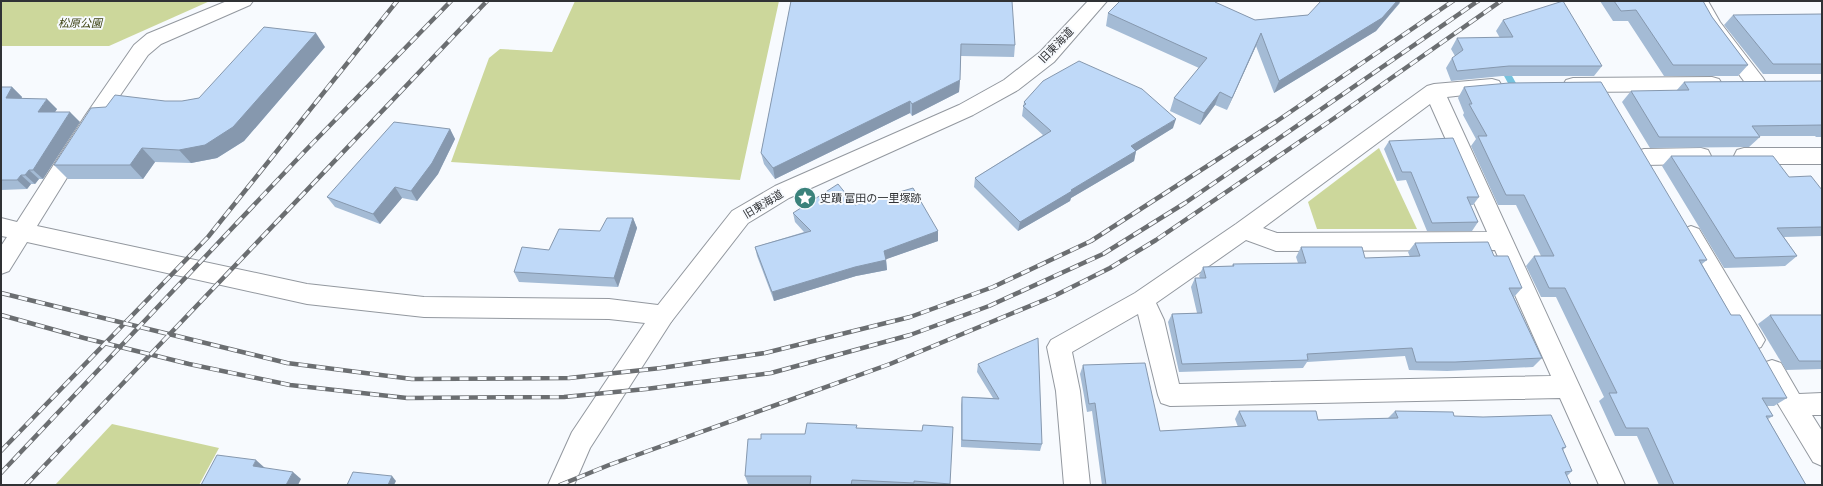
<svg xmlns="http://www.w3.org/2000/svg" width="1823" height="486" font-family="Literata,'Noto Sans JP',serif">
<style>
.green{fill:#ccd79b}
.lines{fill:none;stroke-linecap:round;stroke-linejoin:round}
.stream{fill:#76c2dd;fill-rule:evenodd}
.street-casing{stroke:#93989f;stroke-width:2}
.secondary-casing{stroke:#93989f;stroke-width:2}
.street{fill:#fff;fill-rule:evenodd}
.secondary{fill:#fff;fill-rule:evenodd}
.rail-casing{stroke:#6b6e71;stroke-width:4.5}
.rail{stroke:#f7fafe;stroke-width:3;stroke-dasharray:9;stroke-linecap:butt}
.wall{fill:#a4bbd5}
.shaded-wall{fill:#8698ae}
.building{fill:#bfd9f8;stroke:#8698ae}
.labels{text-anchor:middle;stroke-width:4;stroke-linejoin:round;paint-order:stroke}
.park-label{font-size:11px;font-style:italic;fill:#3c4212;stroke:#f7fafe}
.street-label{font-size:11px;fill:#303235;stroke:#f7fafe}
.poi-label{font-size:11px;fill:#303235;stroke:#f7fafe;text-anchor:start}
</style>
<rect width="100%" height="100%" fill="#f7fafe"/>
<!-- green -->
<g class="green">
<polygon points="1,1 210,1 109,46 1,46"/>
<polygon points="575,1 779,1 740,180 451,162 489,58 500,49 552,52"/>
<polygon points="1379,148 1417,229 1317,229 1308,202"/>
<polygon points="112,424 219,448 199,485 55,485"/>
</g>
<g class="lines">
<!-- stream -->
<polygon class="stream" points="1502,62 1506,65 1522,94 1521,96 1518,97 1514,94 1498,65"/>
<!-- street casing -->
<g class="street-casing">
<g id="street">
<polygon points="227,1 253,1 250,5 161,44 148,55 99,126 37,226 307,284 424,297 609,299 658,305 732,211 775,186 959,105 1004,80 1040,52 1088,1 1107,1 1054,62 1018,90 973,115 789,198 748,223 671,322 663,325 609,319 424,317 307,304 27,242 9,271 1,274 1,246 7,237 1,236 1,218 17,222 85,116 134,45 147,34"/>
<polygon points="1690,1 1708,1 1720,22 1763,78 1766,83 1763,88 1756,90 1749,88 1704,27"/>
<polygon points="1712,77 1719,79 1722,84 1719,89 1712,91 1573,92 1566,90 1563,85 1566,80 1573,78"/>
<path d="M1492,79L1499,81L1502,86L1499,91L1447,97L1625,485H1599L1560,398L1170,406L1161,403L1158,395L1138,314L1072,352L1080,391L1090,485H1064L1056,391L1047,347L1051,340L1135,293L1236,224L1427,86L1434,84ZM1430,104L1487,232L1277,233L1263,228ZM1246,240L1276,251L1495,250L1551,376L1179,384L1164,320L1156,303Z"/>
<polygon points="1701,148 1708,150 1711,156 1708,162 1701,164 1644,165 1637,163 1634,157 1637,151 1644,149"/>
<polygon points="1744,148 1822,148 1822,164 1744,164 1737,162 1734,156 1737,150"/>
<polygon points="1691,226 1699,229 1761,333 1765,340 1761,347 1753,350 1745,347 1680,235 1683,229"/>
<polygon points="1772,360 1781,363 1799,394 1822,393 1822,415 1812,415 1822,431 1822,466 1813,462 1763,379 1760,371 1763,363"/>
</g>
</g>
<!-- secondary casing -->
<g class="secondary-casing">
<polygon id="secondary" points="663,305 671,308 675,315 671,322 590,448 574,485 548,485 572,432 655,308"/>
</g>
<!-- street -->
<use href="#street" class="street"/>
<!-- secondary -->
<use href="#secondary" class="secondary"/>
<!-- rail casing -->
<g class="rail-casing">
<g id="rail">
<polyline points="1,293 287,363 412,379 569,378 661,368 765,353 910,317 993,287 1091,241 1277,121 1453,1"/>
<polyline points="1,315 84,338 189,364 290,385 407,398 564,397 646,389 771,373 910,335 989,306 1103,254 1185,203 1478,1"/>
<polyline points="1,451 208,237 397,1"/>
<polyline points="1,473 305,151 451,1"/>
<polyline points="26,485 487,1"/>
<polyline points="560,485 609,465 890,364 1054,296 1110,268 1156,240 1333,119 1501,1"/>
</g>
</g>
<!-- rail -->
<use href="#rail" class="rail"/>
</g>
<!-- wall -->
<g class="wall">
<polygon points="791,1 1015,45 1014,57 961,56 959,92 912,116 910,113 775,179 764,164 761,153"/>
<polygon points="1216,1 1216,3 1255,20 1308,15 1400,3 1376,31 1274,93 1256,46 1227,110 1215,105 1200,125 1170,111 1174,98 1199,68 1106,26 1108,13"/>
<polygon points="1600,1 1703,1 1712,17 1748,65 1738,76 1664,76 1628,21 1613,21"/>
<polygon points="1822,14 1822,74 1763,74 1724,25 1733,15"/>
<polygon points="1503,20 1602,66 1594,76 1502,76 1451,81 1446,68 1452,58 1455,56 1451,49 1457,38 1500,38 1496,31"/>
<polygon points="325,47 244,141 217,158 191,163 155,162 143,179 68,179 54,165 165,101 182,101 199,98"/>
<polygon points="1822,81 1822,137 1816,137 1815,136 1759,136 1760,137 1749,147 1650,148 1622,102 1631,91 1676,91 1684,82"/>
<polygon points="1,87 12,87 22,97 21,99 57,109 55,112 80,122 43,179 39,179 35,184 31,184 27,189 1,190"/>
<polygon points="1464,87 1707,260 1702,264 1731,315 1787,398 1774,406 1767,406 1773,416 1768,419 1806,485 1659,485 1637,436 1615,436 1599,401 1604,397 1556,297 1541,297 1526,266 1534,256 1541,256 1516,205 1498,205 1471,146 1476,139 1463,115 1464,113 1458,98"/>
<polygon points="1024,102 1173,128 1136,151 1134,161 1071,198 1070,201 1018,231 974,187 975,178 1043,135 1022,116"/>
<polygon points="450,129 455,139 438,174 417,201 402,198 380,224 335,207 327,197"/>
<polygon points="1389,141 1479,197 1473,205 1470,205 1478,222 1472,231 1427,231 1406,180 1397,181 1384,149"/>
<polygon points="1671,156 1789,177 1822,190 1822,236 1784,237 1797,256 1785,266 1724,268 1662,166"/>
<polygon points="793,213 938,231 938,241 886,259 887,270 856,276 774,301 757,256 755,247 804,232 795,222"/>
<polygon points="633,218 637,228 618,287 519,282 514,272 549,250 600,231"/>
<polygon points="1415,243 1494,256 1522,288 1514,297 1542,358 1533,367 1447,371 1409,370 1405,356 1307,362 1303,368 1179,372 1168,322 1172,314 1197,313 1191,287 1195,278 1200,278 1199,276 1203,267 1232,266 1233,264 1298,263 1296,257 1301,247 1365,258 1410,257 1408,252"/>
<polygon points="1770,315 1822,315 1822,369 1786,370 1758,324"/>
<polygon points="978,364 1042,444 1040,451 961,447 961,405 962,397 993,398 977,372"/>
<polygon points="1083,365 1160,431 1238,427 1235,419 1239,411 1318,420 1388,418 1395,411 1454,416 1566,447 1563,450 1572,471 1567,476 1571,485 1102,485 1092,411 1087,412 1080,374"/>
<polygon points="857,428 950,484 950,485 810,485 810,484 748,484 745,476 805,434"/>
</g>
<!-- shaded-wall -->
<g class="shaded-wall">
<polygon points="1397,1 1401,1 1376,31 1274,93 1279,81"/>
<polygon points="316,33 325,47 244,141 217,158 191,163 179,150"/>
<polygon points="1261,33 1256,46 1227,110 1232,98"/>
<polygon points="960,80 959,92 912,116 912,104"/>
<polygon points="12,87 22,97 16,108 6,98"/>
<polygon points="1220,92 1215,105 1200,125 1204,113"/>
<polygon points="47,99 57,109 48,122 38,112"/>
<polygon points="910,101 910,113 775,179 773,168"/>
<polygon points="70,112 80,122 43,179 33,170"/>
<polygon points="1176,119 1173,128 1128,156 1131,146"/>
<polygon points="450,129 455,139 438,174 417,201 411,191"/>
<polygon points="142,148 155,162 143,179 130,165"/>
<polygon points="1136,151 1134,161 1071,198 1070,201 1018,231 1020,222 1071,190"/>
<polygon points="29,170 39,179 35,184 25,175"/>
<polygon points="21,175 31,184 27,189 17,180"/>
<polygon points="395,187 402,198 380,224 373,214"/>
<polygon points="633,218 637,228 618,287 614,278"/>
<polygon points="938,231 938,241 884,260 884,251"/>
<polygon points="886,260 887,270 856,276 774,301 772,292 855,267"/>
<polygon points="256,460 265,468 262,473 253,466"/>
<polygon points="293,472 301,479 298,485 286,485"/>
<polygon points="392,476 396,481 394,485 388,485"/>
</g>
<!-- building -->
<g class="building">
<polygon points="791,1 1012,1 1015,45 961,44 960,80 912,104 910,101 773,168 761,153"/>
<polygon points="1120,1 1216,1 1215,2 1255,20 1308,15 1321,1 1397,1 1382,18 1279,81 1261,33 1232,98 1220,92 1204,113 1174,98 1207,58 1108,13"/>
<polygon points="1563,1 1602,66 1509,66 1457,71 1452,58 1463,50 1457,38 1513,37 1503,20"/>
<polygon points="1614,1 1703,1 1712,17 1748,65 1673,65 1636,10 1621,11"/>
<polygon points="1822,14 1822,64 1773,64 1733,15"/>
<polygon points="264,27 316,33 233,127 205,145 179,150 142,148 130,165 54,165 91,108 106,107 115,95 165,101 182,101 199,98"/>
<polygon points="1079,61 1142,89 1176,119 1131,146 1136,151 1071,190 1072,191 1020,222 975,178 1051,131 1023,106 1026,104 1024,102 1043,81"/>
<polygon points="1822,81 1822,125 1752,126 1760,137 1659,137 1631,91 1689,90 1684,82"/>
<polygon points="1601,82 1707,260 1699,260 1731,315 1740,315 1787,398 1762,398 1773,416 1766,416 1806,485 1674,485 1648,428 1626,428 1609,393 1617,393 1565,288 1549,288 1534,256 1554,256 1549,246 1524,195 1506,195 1478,136 1487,136 1469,104 1472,104 1464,87 1509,83"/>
<polygon points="1,87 12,87 6,98 47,99 38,112 70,112 33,170 29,170 25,175 21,175 17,180 1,180"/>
<polygon points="394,122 450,129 432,163 411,191 395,187 373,214 327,197"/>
<polygon points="1453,138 1479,197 1467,197 1478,222 1432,223 1411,172 1402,172 1389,141"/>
<polygon points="1671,156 1773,156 1789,177 1811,176 1822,190 1822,227 1777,228 1797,256 1735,258"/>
<polygon points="838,184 855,205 913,188 938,231 884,251 886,260 855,267 772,292 755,247 811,231 793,213"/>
<polygon points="607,218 633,218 614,278 514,272 522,247 549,250 559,229 600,231"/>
<polygon points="1488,242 1494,256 1508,256 1522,288 1509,288 1542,358 1455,362 1416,362 1412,348 1307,354 1308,360 1182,364 1172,314 1202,313 1195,278 1206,278 1203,267 1234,266 1233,264 1306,263 1301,247 1362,247 1365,258 1420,256 1415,243"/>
<polygon points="1770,315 1822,315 1822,361 1799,361"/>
<polygon points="1038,338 1042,444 962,440 962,397 999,399 978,364"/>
<polygon points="1145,363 1160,431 1246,426 1239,411 1316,411 1318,420 1398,418 1395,411 1453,412 1454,416 1483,417 1551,415 1566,447 1562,448 1572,471 1565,472 1571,485 1106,485 1095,403 1089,404 1083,365"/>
<polygon points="807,423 857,425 856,428 922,431 923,425 953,427 950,484 914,481 914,483 852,480 851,485 810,485 811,476 745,476 748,439 761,439 761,434 805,434"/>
<polygon points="217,455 256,460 253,466 293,472 286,485 201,485"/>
<polygon points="353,472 392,476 388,485 347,485"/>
</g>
<!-- icons -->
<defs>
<g id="sight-disc" transform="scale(1.15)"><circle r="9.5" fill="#3b827b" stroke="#f7fafe"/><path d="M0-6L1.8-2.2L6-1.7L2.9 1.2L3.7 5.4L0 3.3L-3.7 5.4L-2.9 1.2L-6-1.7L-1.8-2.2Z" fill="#fff"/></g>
</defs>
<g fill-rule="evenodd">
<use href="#sight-disc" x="805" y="198"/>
</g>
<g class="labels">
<!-- park labels -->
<g class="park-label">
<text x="80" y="27">松原公園</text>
</g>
<!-- street labels -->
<g class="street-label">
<text transform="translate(1056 45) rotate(-46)" y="4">旧東海道</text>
<text transform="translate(763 204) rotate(-31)" y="4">旧東海道</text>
</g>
<!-- poi labels -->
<g class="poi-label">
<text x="820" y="202">史蹟 富田の一里塚跡</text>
</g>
</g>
<!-- border -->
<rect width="1823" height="486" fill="none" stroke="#303235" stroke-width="4"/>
</svg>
